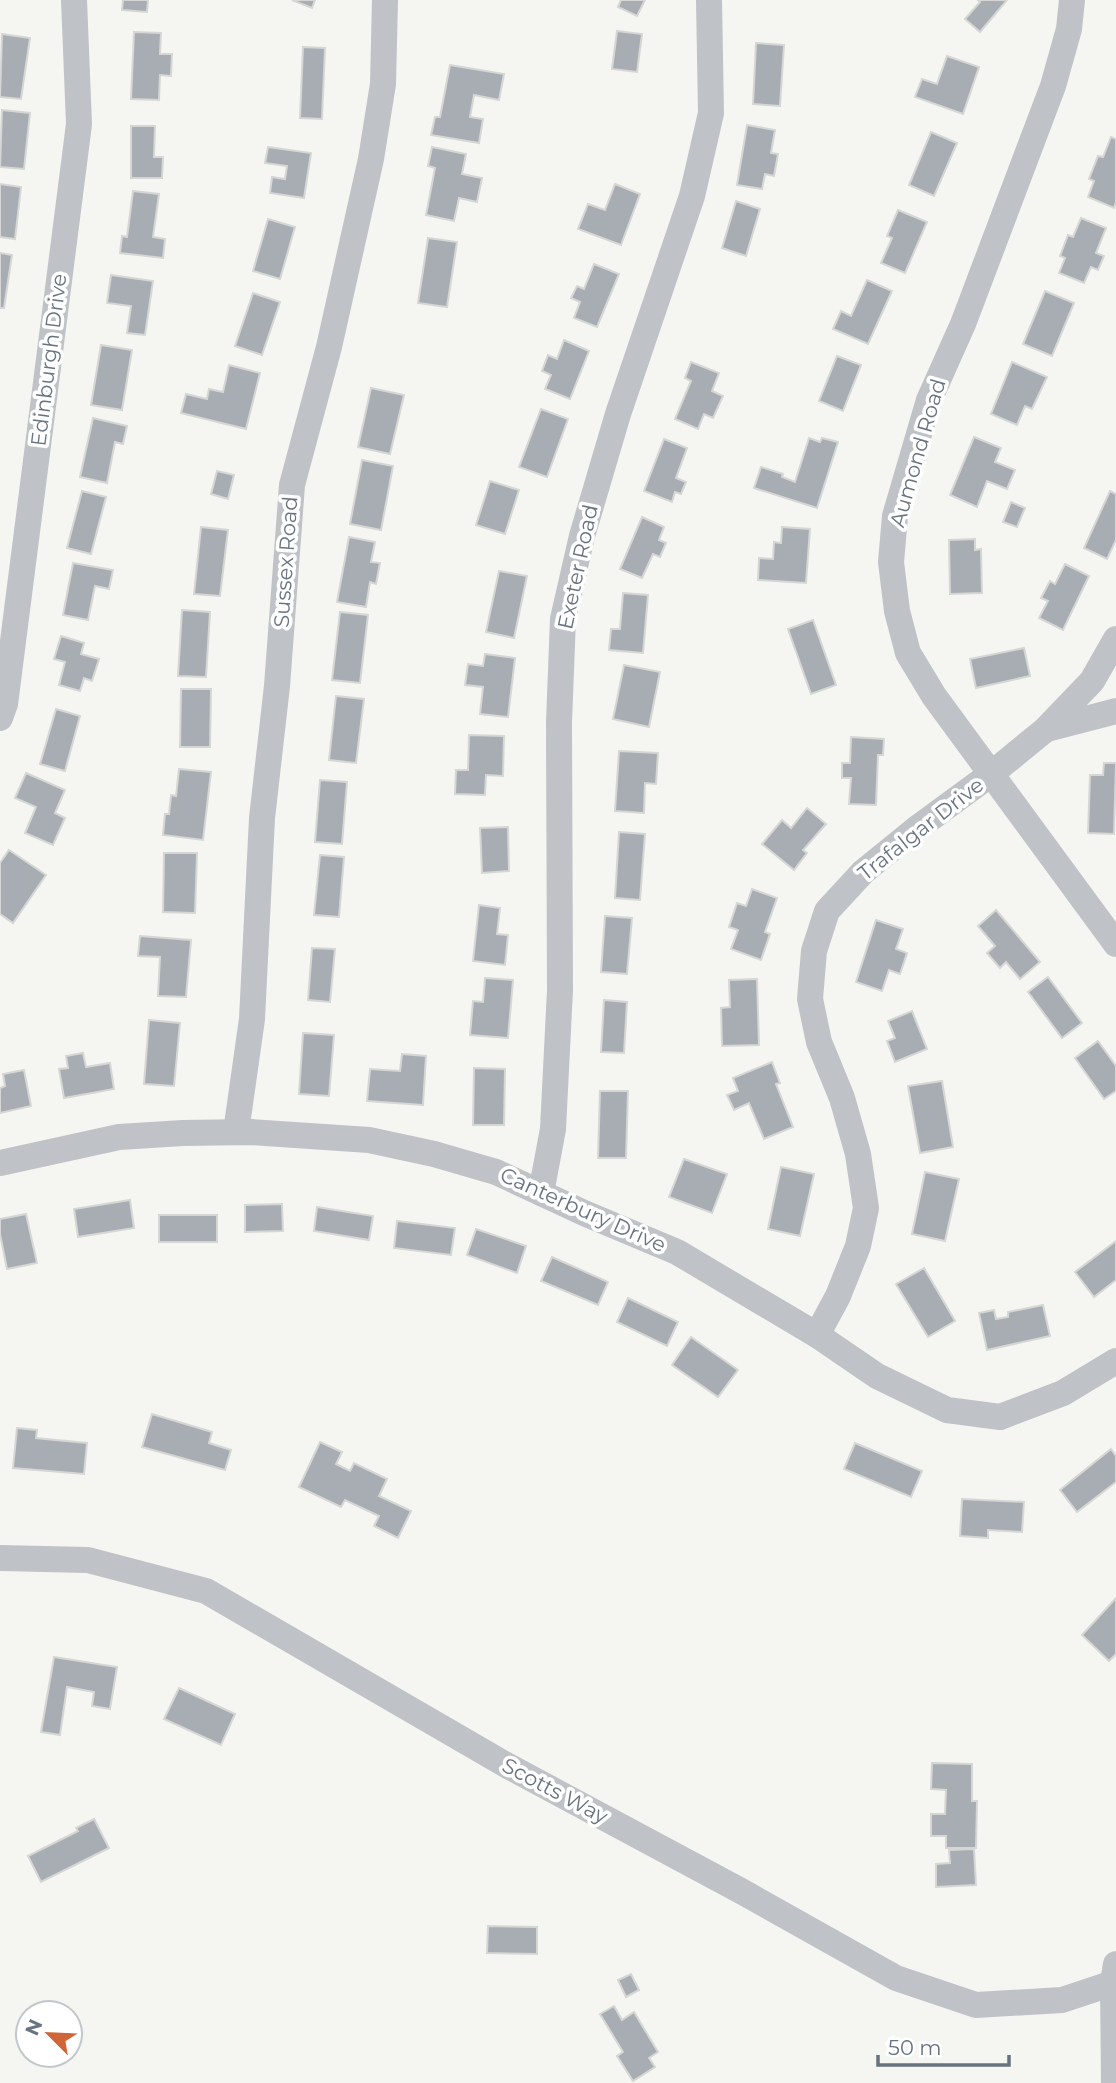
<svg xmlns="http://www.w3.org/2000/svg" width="1116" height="2083" font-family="Montserrat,sans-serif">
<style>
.building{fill:#a7adb2;stroke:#d6d7d5;stroke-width:2}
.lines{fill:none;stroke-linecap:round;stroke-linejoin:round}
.minor{stroke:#bfc2c6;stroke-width:26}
.labels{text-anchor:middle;stroke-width:7;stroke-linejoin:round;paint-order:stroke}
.street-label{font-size:21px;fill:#677380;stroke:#fff}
</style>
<rect width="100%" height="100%" fill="#f5f5f2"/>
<!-- building -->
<g class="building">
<polygon points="123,0 148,0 147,12 122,10"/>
<polygon points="292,0 315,0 312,8"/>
<polygon points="621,0 645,0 637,16 618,7"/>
<polygon points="978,0 1007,0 980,32 965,19 980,2"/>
<polygon points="617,31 642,34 637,72 612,69"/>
<polygon points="134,32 161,33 160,54 172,54 171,76 160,75 159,100 131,99"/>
<polygon points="2,34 30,38 21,99 0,97"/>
<polygon points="756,43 784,45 780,106 753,104"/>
<polygon points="303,47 325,48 322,119 300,118"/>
<polygon points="947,56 979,67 963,114 915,97 922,79 937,84"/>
<polygon points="450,65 504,74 499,100 474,95 470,117 483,119 479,143 431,135 435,117 440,117"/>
<polygon points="2,110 30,113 24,169 0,167"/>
<polygon points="747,125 775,130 771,153 778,154 774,176 765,174 762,189 737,185"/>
<polygon points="131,126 155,126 154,157 163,157 162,178 131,178"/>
<polygon points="931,132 957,143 934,196 909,185"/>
<polygon points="1111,137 1116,139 1116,202 1114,208 1088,197 1094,181 1089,179 1098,156 1103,157"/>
<polygon points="268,147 311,153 304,198 270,193 272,177 285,179 287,166 265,163"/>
<polygon points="432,147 466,154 462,174 482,178 477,202 459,198 454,221 426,215 435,168 428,166"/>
<polygon points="0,184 21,187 15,239 0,237"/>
<polygon points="615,184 640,194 621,245 578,229 588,204 605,210"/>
<polygon points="133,191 159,194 153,237 165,239 163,258 120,253 122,236 127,237"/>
<polygon points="736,201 760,209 746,256 722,248"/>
<polygon points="898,210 927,222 905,273 881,263 892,238 887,236"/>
<polygon points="1081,218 1106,228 1096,253 1104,256 1098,270 1091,267 1084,283 1059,273 1065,258 1060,256 1068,235 1073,237"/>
<polygon points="268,219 295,227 280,279 253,271"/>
<polygon points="428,238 457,242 447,307 418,303"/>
<polygon points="0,253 12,255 4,308 0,308"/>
<polygon points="594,264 619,274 597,327 574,318 580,302 571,298 577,286 584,289"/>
<polygon points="111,275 153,281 145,335 127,333 131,306 107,303"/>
<polygon points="867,280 892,291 868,344 833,329 841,311 851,316"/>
<polygon points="1045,291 1074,303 1052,356 1023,344"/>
<polygon points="253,293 280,302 262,355 235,346"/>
<polygon points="564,340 589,351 570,399 545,389 551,375 542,371 548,355 557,359"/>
<polygon points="101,345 132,350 122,410 91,405"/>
<polygon points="837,356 861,365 843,411 819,401"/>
<polygon points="691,362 719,373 712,391 723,396 713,418 704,414 698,429 675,419 691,381 685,378"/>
<polygon points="1012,362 1047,377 1032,409 1025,406 1017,425 991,414"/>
<polygon points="229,365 260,373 246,429 181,413 186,394 207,399 209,389 223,392"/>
<polygon points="371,388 404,395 390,454 358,447"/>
<polygon points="541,409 568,419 547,477 519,467"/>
<polygon points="93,418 127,426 123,444 115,442 107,483 80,477"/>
<polygon points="974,437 1001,448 995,462 1015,470 1007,489 987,481 977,507 950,495"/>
<polygon points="809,438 820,442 822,438 838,442 817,508 754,488 761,467 783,474 782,477 795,482"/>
<polygon points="664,439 687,448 676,478 686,482 681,494 675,492 672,502 644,491"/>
<polygon points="362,460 393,466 381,530 350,524"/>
<polygon points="217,471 234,475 228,499 211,494"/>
<polygon points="490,481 519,490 505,534 476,525"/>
<polygon points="82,491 106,497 91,554 67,548"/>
<polygon points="1110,491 1116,494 1116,540 1107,559 1084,548"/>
<polygon points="1011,502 1025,508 1017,527 1003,522"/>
<polygon points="642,517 664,527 659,540 666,543 660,557 653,554 642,578 620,569"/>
<polygon points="201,527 228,530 220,596 194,594"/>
<polygon points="782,527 810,529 806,583 758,580 759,558 773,559 774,542 781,543"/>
<polygon points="349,537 375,542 371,562 380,563 376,584 370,582 366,607 337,602"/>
<polygon points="975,539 975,550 981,549 982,593 950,594 949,540"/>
<polygon points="73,563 113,570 109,589 95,586 88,620 63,615"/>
<polygon points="1065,564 1089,576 1063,630 1039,618 1048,601 1041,598 1050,581 1055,584"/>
<polygon points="499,571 527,576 514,638 486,632"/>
<polygon points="623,593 648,595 643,653 609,650 611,629 620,629"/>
<polygon points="182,610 210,612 206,677 178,676"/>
<polygon points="340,612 368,615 360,683 332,680"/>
<polygon points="813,620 836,685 811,694 788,629"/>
<polygon points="61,636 84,643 81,654 99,659 92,681 84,678 80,691 59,685 65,662 54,659"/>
<polygon points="1024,648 1030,676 976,688 970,659"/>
<polygon points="485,654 515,658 508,717 480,714 483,687 465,685 468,664 483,666"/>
<polygon points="624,665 660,672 649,727 613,719"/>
<polygon points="181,689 211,689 210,747 180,747"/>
<polygon points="336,696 364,699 356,763 329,760"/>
<polygon points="56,709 80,716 65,771 40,764"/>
<polygon points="469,735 504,736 503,776 486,775 485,795 455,794 456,770 468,770"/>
<polygon points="851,737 884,739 883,755 878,755 876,805 849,804 851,778 842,778 842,763 850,763"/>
<polygon points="619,751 658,753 656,784 645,783 644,813 615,811"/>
<polygon points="1104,763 1116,763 1114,834 1088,833 1090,775 1103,775"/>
<polygon points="179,769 211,772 203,840 163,835 165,814 169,814 171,795 176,796"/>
<polygon points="26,773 65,790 55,813 65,818 53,845 25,833 36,807 15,798"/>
<polygon points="320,780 347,782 342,844 315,842"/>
<polygon points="807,808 826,824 803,850 807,853 794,870 762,844 782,820 791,828"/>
<polygon points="508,827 509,871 482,873 480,828"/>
<polygon points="619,832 645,834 640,900 615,898"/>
<polygon points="9,850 46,875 13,923 0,914 0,863"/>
<polygon points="164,853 197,853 195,913 163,912"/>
<polygon points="320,855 344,857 339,917 314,915"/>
<polygon points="752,889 777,898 765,932 770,934 761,960 731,949 738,930 729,927 737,903 746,906"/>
<polygon points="479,905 500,908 497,934 508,935 505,965 473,961"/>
<polygon points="996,910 1040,962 1020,979 1006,962 1000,968 987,953 995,946 978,926"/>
<polygon points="605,916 632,918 627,974 601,972"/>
<polygon points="876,920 903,929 896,949 907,953 900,974 889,970 882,991 856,982"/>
<polygon points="140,936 191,940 186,997 158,996 160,957 138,956"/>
<polygon points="312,948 335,949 330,1002 308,1000"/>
<polygon points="1048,977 1082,1023 1062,1038 1028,992"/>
<polygon points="485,978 513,980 508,1038 470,1035 473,1001 483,1002"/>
<polygon points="757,979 759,1045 722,1046 721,1008 730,1007 729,980"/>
<polygon points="604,1000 627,1002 624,1053 601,1052"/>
<polygon points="912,1011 927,1049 895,1062 887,1041 895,1038 888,1021"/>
<polygon points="149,1020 180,1023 174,1086 144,1084"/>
<polygon points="303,1033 334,1035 329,1096 299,1094"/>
<polygon points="1098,1041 1116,1066 1116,1091 1104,1099 1075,1058"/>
<polygon points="83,1053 86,1067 110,1063 114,1089 64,1098 59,1069 68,1068 66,1056"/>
<polygon points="402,1054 426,1056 423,1105 367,1101 370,1069 400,1071"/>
<polygon points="772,1062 780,1083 776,1084 793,1127 764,1139 749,1103 734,1110 727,1095 738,1091 733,1078"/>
<polygon points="474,1068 505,1069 504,1125 473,1125"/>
<polygon points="24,1070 31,1106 0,1113 0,1088 5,1086 3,1074"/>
<polygon points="942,1081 953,1147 920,1153 908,1086"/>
<polygon points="600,1091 628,1091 626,1158 598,1158"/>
<polygon points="684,1159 727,1174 712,1213 669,1197"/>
<polygon points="781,1167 814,1174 800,1236 768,1229"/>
<polygon points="925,1172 959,1179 945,1241 912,1234"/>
<polygon points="130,1200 134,1228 78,1237 74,1209"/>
<polygon points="282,1204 283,1231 245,1232 245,1205"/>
<polygon points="317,1207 373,1216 369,1240 314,1231"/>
<polygon points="26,1214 37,1263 7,1269 0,1234 0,1219"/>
<rect x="159" y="1215" width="58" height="27"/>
<polygon points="397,1221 455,1228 451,1255 394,1248"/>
<polygon points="476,1229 526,1246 517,1273 467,1255"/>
<polygon points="1116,1241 1116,1280 1094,1297 1075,1272"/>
<polygon points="552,1257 608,1282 598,1305 541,1281"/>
<polygon points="924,1268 955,1321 928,1337 896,1284"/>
<polygon points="628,1298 678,1322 667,1346 617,1322"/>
<polygon points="1043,1305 1050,1336 987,1350 979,1313 994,1310 996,1319 1008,1317 1008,1312"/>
<polygon points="691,1337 738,1370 718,1397 672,1365"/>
<polygon points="152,1414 212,1432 209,1443 231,1450 225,1470 142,1447"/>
<polygon points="17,1428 37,1430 36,1438 87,1443 84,1474 13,1468"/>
<polygon points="320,1442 342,1452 336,1464 350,1471 354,1463 387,1479 379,1496 411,1511 398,1538 374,1526 379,1516 345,1500 341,1507 299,1487"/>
<polygon points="855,1443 922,1471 911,1497 844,1469"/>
<polygon points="1111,1449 1116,1456 1116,1482 1077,1512 1060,1490"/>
<polygon points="962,1499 1024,1502 1022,1532 988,1530 988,1538 960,1536"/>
<polygon points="1116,1598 1116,1654 1109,1661 1082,1635"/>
<polygon points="54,1657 117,1667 110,1709 92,1706 94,1692 67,1687 60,1735 41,1732"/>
<polygon points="179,1688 235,1714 221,1745 164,1719"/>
<polygon points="932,1763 972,1764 972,1801 977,1801 976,1848 946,1848 946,1836 931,1836 931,1814 945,1814 946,1790 931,1789"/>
<polygon points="94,1819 109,1848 41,1882 28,1856 78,1831 76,1828"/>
<polygon points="974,1849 976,1885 936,1887 936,1864 950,1863 949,1850"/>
<polygon points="488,1926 537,1927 537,1954 487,1953"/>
<polygon points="631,1974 639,1990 626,1997 618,1980"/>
<polygon points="614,2006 622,2020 634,2012 658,2052 649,2058 655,2067 633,2081 617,2056 623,2052 600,2014"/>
</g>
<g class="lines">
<!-- minor -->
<g class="minor">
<polyline points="1072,0 1069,29 1053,86 963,324 929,400 895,516 891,562 897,611 908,653 934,696 1116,944"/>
<polyline points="0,718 5,704 79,124 74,0"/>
<polyline points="1047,729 1116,711"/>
<polyline points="236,1132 252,1019 262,818 277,686 292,485 329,347 371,159 383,84 385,0"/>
<polyline points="0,1163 119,1137 183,1133 251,1132 369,1140 434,1154 496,1172 584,1213 677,1252 817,1335 877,1376 947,1410 1000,1417 1063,1393 1116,1361"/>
<polyline points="541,1193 553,1129 560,990 559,722 563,619 582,536 618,414 692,196 711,113 709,0"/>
<polyline points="817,1335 838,1296 858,1246 866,1208 858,1154 842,1098 819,1042 810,999 814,951 827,911 863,872 916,829 991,774 1045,730 1092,681 1116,639"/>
<polyline points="0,1558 88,1560 206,1591 508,1766 741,1891 896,1978 976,2005 1062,2000 1113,1983"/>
<polyline points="1114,2083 1113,1983 1116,1964"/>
</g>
</g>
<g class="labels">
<!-- street labels -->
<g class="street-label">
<text transform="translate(49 360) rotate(-83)" y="7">Edinburgh Drive</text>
<text transform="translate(918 453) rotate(-74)" y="7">Aumond Road</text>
<text transform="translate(286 562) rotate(-86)" y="7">Sussex Road</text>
<text transform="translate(578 567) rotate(-78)" y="7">Exeter Road</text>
<text transform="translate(921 829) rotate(-38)" y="7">Trafalgar Drive</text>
<text transform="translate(583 1210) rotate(24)" y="7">Canterbury Drive</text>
<text transform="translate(555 1791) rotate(28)" y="7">Scotts Way</text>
</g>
</g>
<!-- north arrow -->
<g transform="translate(49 2034) rotate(294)"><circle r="33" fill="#ffffff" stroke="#c2c7cc" stroke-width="2"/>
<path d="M0-5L12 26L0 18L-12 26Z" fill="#d06637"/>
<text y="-10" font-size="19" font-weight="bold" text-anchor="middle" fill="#677380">N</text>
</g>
<!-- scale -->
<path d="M878 2055v10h131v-10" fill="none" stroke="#677380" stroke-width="3.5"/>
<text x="888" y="2055" font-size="21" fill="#677380" stroke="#ffffff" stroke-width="5" paint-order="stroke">50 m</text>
</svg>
